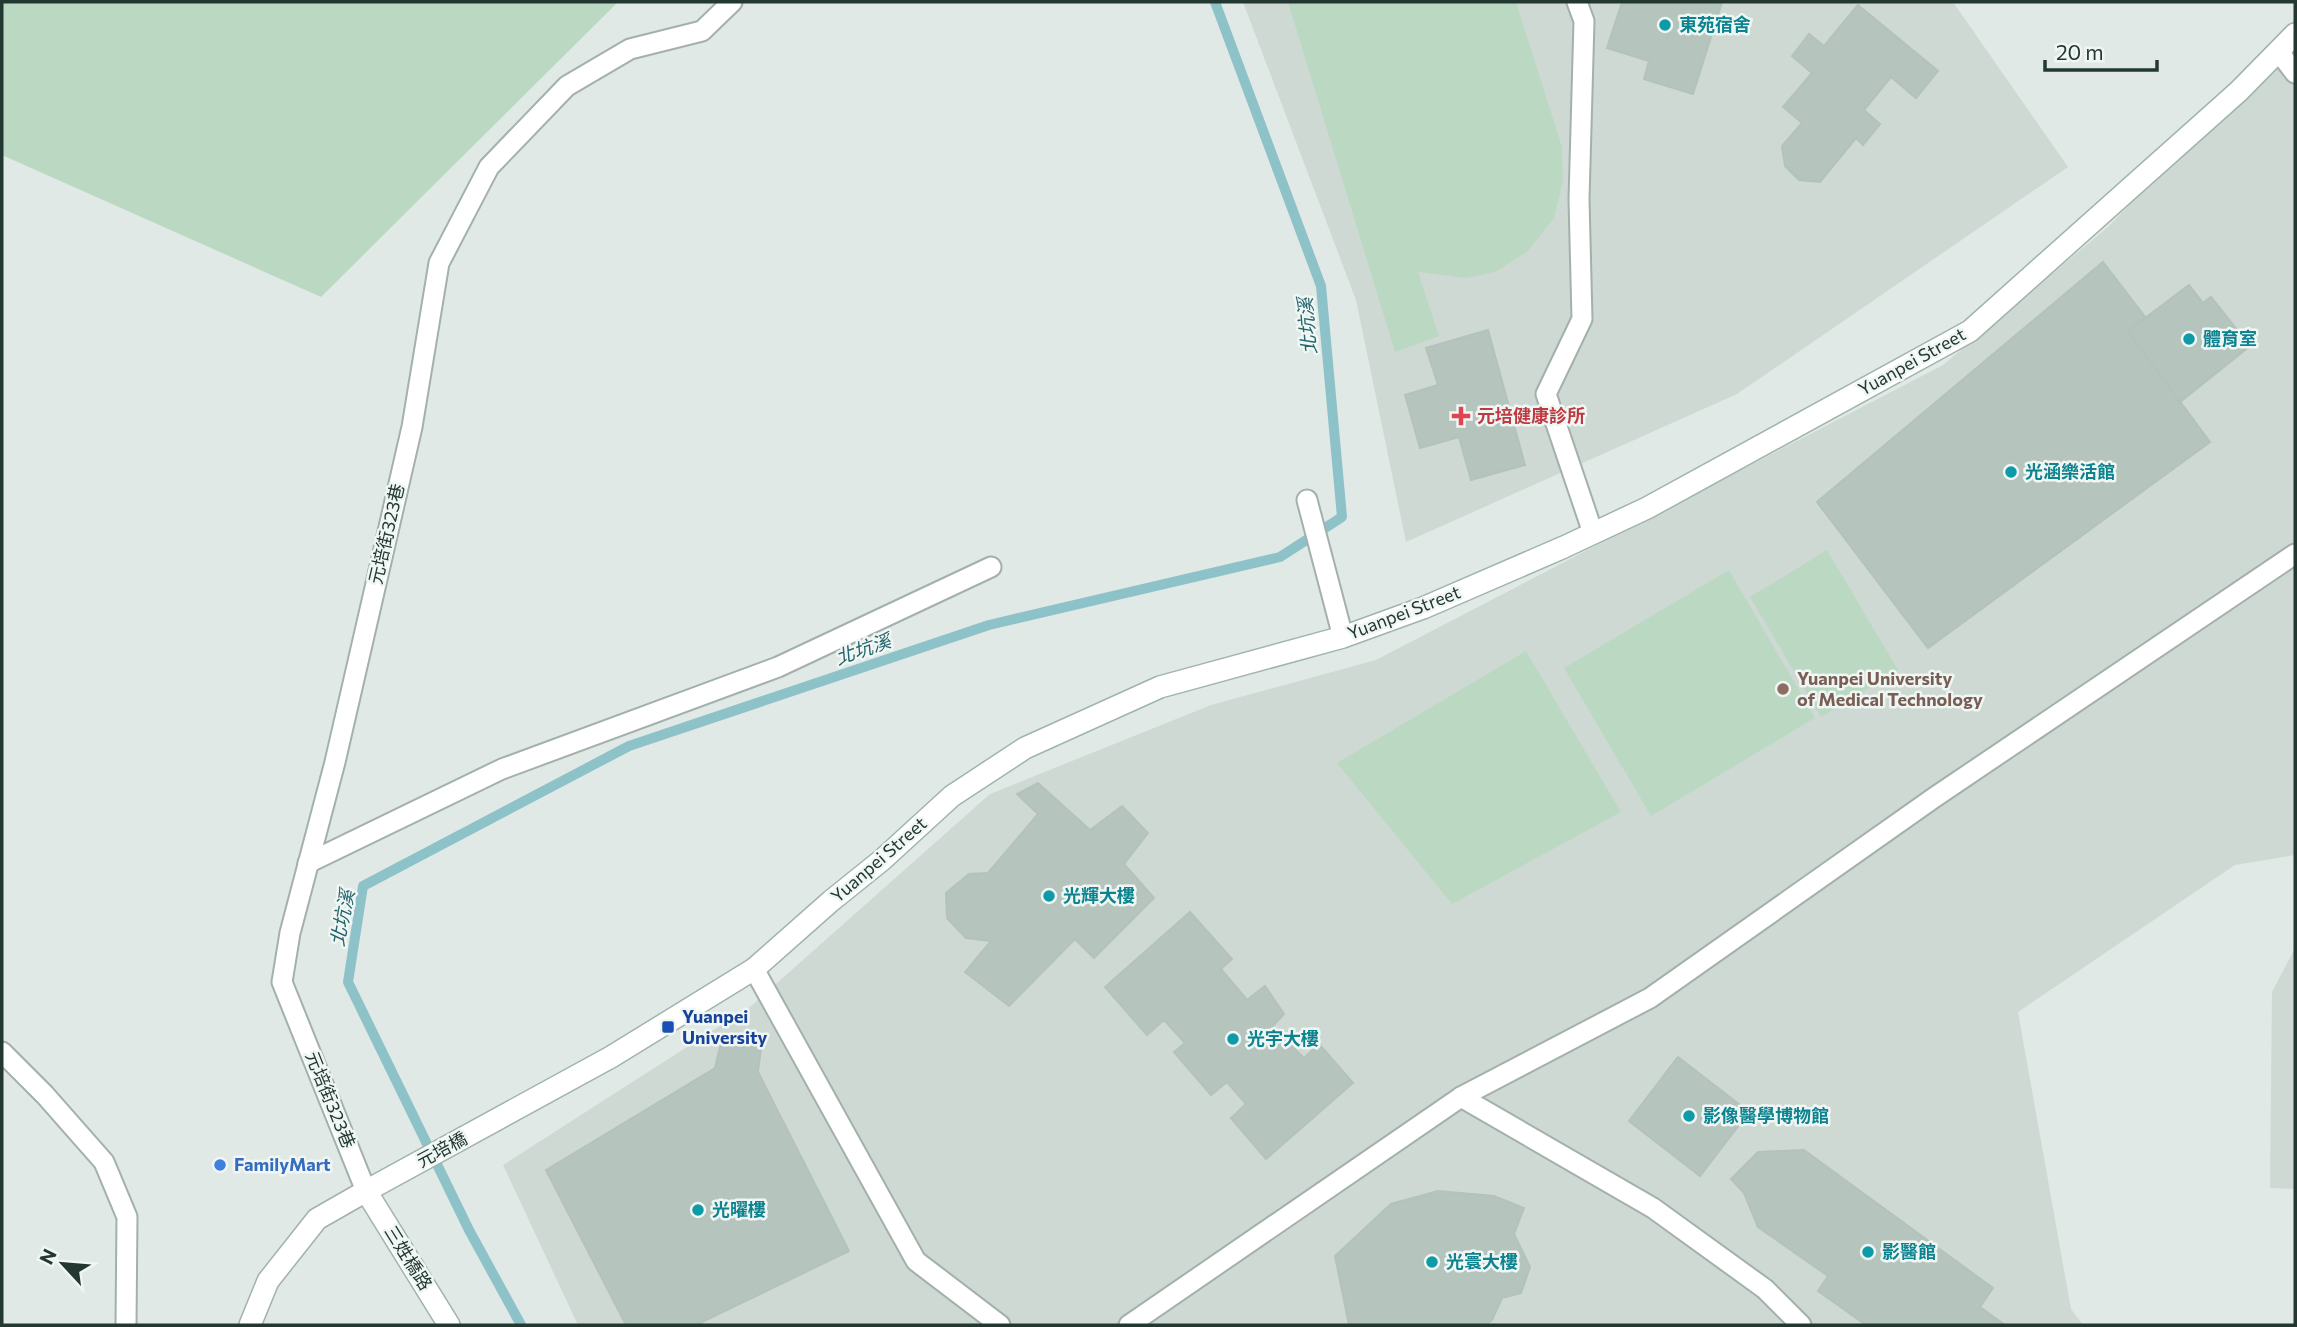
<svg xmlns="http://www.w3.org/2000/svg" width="2297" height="1327" font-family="Commissioner,'Noto Sans TC',sans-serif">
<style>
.built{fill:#ced9d4}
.green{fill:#bbd9c2}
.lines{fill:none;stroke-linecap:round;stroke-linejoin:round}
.stream{stroke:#8dc2c9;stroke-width:10}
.building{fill:#b6c4be;stroke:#b3c2bb;stroke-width:2}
.lane-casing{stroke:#a3b0ab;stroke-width:23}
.street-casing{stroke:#a3b0ab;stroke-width:24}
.secondary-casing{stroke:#a0b4ac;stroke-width:24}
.lane{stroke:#fff;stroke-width:19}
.street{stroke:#fff;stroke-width:21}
.secondary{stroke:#fff;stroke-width:21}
.culture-dot{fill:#0f9aa8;stroke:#f0f6f3;stroke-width:2.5}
.health-dot{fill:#e0444e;stroke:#f0f6f3;stroke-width:2.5}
.education-dot{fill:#8d6e63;stroke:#f0f6f3;stroke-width:2.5}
.transit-dot{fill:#1a4fb4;stroke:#f0f6f3;stroke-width:2.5}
.shop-dot{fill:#3f7fe0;stroke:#f0f6f3;stroke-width:2.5}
.labels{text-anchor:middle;stroke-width:5;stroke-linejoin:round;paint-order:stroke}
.culture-label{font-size:18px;font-weight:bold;fill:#0d838f;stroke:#f0f6f3;text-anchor:start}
.street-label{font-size:18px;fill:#223831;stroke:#f0f6f3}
.health-label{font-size:18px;font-weight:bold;fill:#be3a42;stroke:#f0f6f3;text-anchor:start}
.education-label{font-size:18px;font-weight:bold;fill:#785e54;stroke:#f0f6f3;text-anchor:start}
.transit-label{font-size:18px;font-weight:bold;fill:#164399;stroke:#f0f6f3;text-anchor:start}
.shop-label{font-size:18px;font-weight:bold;fill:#366cbe;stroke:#f0f6f3;text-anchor:start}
.water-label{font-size:19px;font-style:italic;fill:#23646d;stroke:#f0f6f3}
</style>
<rect width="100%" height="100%" fill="#e0e9e5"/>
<!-- built -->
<g class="built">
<polygon points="1243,2 1953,2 2068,167 1737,394 1406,542 1356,300"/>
<polygon points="2295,35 2295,855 2235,865 2018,1012 2071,1309 2083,1325 578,1325 503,1165 751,1006 990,794 1211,705 1376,660 1943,365 2108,227"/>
<polygon points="2295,948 2295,1189 2270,1188 2272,992"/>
</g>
<!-- green -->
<g class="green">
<polygon points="2,2 618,2 321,297 2,155"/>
<polygon points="1288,2 1516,2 1562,147 1563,181 1554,218 1528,251 1495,272 1466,278 1418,272 1439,336 1395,352"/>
<polygon points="1827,550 1898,670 1821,717 1750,597"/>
<polygon points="1729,570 1815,718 1651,816 1564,668"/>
<polygon points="1526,651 1621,812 1452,904 1337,763"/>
</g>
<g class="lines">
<!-- stream -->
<polyline class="stream" points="521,1325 469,1230 348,982 363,886 629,746 989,625 1280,557 1342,517 1321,286 1215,2"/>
</g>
<!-- building -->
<g class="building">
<polygon points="1622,2 1722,2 1693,94 1644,79 1649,61 1607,48"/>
<polygon points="1858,5 1938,71 1916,98 1891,77 1864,110 1880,124 1863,145 1856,138 1820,182 1799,180 1785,166 1782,146 1802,123 1783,107 1812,73 1792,56 1809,34 1824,46"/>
<polygon points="2103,262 2146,318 2128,331 2210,442 1928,648 1817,502"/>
<polygon points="2189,285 2203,303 2211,297 2250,346 2180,402 2128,331"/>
<polygon points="1488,330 1525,465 1471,480 1459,437 1420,448 1405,395 1438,385 1426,348"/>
<polygon points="1038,783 1090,830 1122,806 1148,833 1124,864 1154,898 1094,958 1075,939 1009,1006 965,972 991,941 966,938 947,918 946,893 969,874 988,873 1038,814 1017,794"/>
<polygon points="1190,912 1232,959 1221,969 1247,1000 1265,986 1284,1014 1272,1027 1304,1058 1319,1044 1353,1083 1266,1159 1231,1118 1246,1104 1227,1082 1211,1095 1174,1052 1185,1043 1164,1020 1147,1035 1105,987"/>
<polygon points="733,1036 749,1036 761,1048 758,1072 849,1251 696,1325 626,1325 546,1170 715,1068 720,1047"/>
<polygon points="1678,1057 1749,1112 1700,1176 1629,1121"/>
<polygon points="1804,1150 1993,1288 1980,1307 2005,1325 1866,1325 1818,1291 1828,1276 1758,1227 1744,1193 1731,1179 1758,1152"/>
<polygon points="1438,1191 1494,1196 1524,1208 1514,1234 1530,1267 1521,1293 1502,1298 1492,1320 1485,1325 1349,1325 1335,1256 1391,1204"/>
</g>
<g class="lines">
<!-- lane casing -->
<g class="lane-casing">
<g id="lane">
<polyline points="1577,2 1584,21 1579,199 1582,319 1546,394 1593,533"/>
<polyline points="2279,52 2295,73"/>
<polyline points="1307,500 1343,637"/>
<polyline points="308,863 502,769 778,667 991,567"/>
<polyline points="754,969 916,1261 1000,1325"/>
<polyline points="2,1052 45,1095 104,1162 127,1217 126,1325"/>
<polyline points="1461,1097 1653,1208 1765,1289 1801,1325"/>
<polyline points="366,1191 282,982 290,933 335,762 412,427 439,263 489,167 567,86 630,49 702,31 732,2"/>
<polyline points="1129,1325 1461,1097 1650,998 1935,797 2295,554"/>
</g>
</g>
<!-- street casing -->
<g class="street-casing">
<polyline id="street" points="250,1325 268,1281 317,1219 366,1191"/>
</g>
<!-- secondary casing -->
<g class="secondary-casing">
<polyline id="secondary" points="449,1325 366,1191 611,1057 754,969 831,901 882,860 952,796 1025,748 1160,687 1343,637 1423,608 1564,547 1647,508 1970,331 2239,91 2295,34"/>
</g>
<!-- lane -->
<use href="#lane" class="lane"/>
<!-- street -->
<use href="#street" class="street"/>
<!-- secondary -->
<use href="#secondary" class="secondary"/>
</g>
<!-- markers -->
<g class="culture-dot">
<circle cx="1665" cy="25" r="7"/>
<circle cx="2189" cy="339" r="7"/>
<circle cx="2011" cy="472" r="7"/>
<circle cx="1049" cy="896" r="7"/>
<circle cx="1233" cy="1039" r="7"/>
<circle cx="1689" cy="1116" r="7"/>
<circle cx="698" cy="1210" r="7"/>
<circle cx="1868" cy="1252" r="7"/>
<circle cx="1432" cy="1262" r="7"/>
</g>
<path class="health-dot" d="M1457.5 405.5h7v7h7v7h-7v7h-7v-7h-7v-7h7z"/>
<circle class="education-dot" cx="1783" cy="689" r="7"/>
<rect class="transit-dot" x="661" y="1020" width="14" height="14" rx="3.5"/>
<circle class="shop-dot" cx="220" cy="1165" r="7"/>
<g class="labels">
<!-- culture labels -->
<g class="culture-label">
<text x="1679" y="31">東苑宿舍</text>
<text x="2203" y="345">體育室</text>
<text x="2025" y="478">光涵樂活館</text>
<text x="1063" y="902">光輝大樓</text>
<text x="1247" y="1045">光宇大樓</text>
<text x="1703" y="1122">影像醫學博物館</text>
<text x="712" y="1216">光曜樓</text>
<text x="1882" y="1258">影醫館</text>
<text x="1446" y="1268">光寰大樓</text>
</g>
<!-- street labels -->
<g class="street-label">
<text transform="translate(1912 362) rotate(-29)" y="6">Yuanpei Street</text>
<text transform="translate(387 534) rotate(-77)" y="6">元培街323巷</text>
<text transform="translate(1404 613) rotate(-21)" y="6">Yuanpei Street</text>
<text transform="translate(879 860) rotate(-41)" y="6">Yuanpei Street</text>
<text transform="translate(330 1100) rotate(68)" y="6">元培街323巷</text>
<text transform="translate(442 1150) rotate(-28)" y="6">元培橋</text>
<text transform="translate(408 1258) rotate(58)" y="6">三姓橋路</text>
</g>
<!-- health labels -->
<g class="health-label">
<text x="1477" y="422">元培健康診所</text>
</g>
<!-- education labels -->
<g class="education-label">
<text x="1797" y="685">Yuanpei University<tspan x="1797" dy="21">of Medical Technology</tspan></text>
</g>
<!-- transit labels -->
<g class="transit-label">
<text x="682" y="1023">Yuanpei<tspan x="682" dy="21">University</tspan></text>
</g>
<!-- shop labels -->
<g class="shop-label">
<text x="234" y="1171">FamilyMart</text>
</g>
<!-- water labels -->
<g class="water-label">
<text transform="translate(1307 326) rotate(-95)" y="7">北坑溪</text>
<text transform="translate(863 649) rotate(-19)" y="7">北坑溪</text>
<text transform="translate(342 918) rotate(-79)" y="7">北坑溪</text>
</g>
</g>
<!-- border -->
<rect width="2297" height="1327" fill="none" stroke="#223831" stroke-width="7"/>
<!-- north arrow -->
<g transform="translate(63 1264) rotate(296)" stroke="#f0f6f3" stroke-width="5" paint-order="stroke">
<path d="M0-5L12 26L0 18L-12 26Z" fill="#223831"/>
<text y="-10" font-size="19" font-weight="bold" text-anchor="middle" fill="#223831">N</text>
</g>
<!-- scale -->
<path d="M2045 60v10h112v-10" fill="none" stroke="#223831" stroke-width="3.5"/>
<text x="2056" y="60" font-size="21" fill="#223831" stroke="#f0f6f3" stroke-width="5" paint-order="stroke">20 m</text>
</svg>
